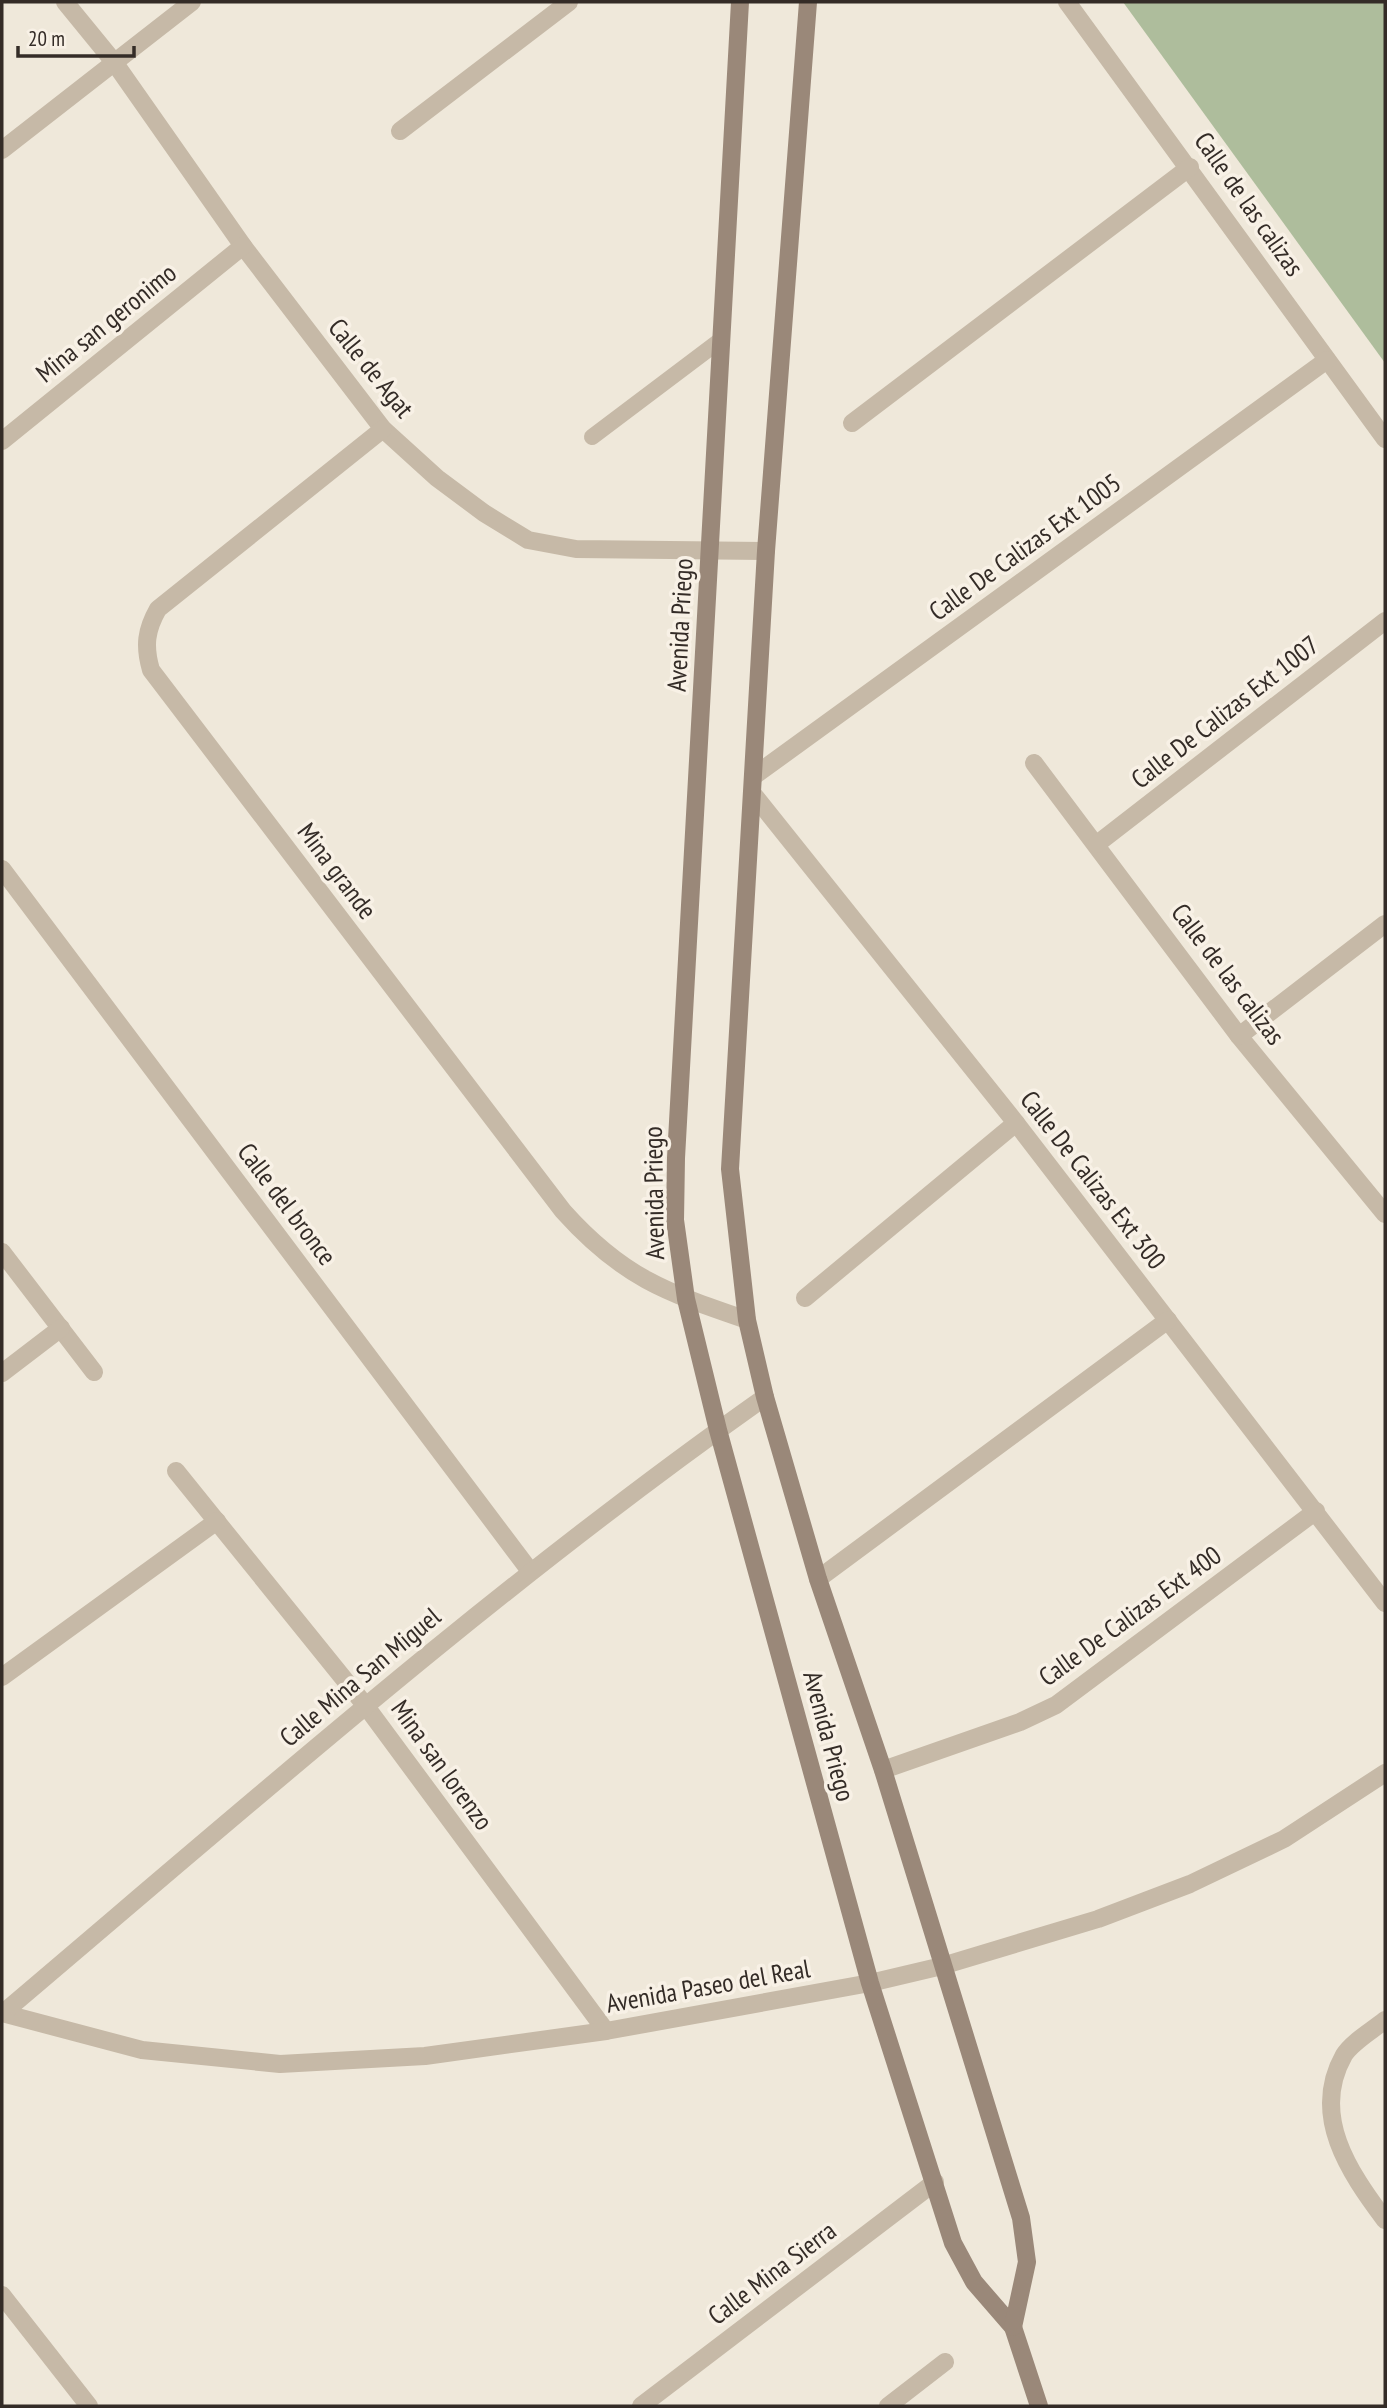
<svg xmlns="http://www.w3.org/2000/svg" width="1387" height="2408" font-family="'PT Sans Narrow',sans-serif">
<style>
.green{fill:#aebd9c}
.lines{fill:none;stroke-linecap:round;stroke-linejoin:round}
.lane{stroke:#c6b9a7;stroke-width:16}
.street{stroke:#c6b9a7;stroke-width:18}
.secondary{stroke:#9a8879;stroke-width:18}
.labels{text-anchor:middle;stroke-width:7;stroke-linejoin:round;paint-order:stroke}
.street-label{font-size:26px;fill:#342c27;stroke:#f8f1e6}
</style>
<rect width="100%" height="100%" fill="#efe8da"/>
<!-- green -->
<polygon class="green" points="1123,2 1385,2 1385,363"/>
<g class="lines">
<!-- lane -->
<polyline class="lane" points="592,437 722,339"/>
<!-- street -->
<g class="street">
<polyline points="65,2 114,62 243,246 383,429 437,478 484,513 528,540 576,549 766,551"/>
<polyline points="1067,2 1385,439"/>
<polyline points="400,131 569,2"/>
<polyline points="2,150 192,2"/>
<polyline points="852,423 1190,167"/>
<path d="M383,429L158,609C146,630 144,646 151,670L563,1211C622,1277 665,1292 747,1320"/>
<polyline points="2,441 243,246"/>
<polyline points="1034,763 1239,1036 1385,1214"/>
<polyline points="754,776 1327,360"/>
<polyline points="753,794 1016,1123 1385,1603"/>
<polyline points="1097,844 1385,621"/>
<polyline points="2,869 530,1571"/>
<polyline points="1239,1036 1385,924"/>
<polyline points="2,1252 94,1372"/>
<polyline points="805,1298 1016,1123"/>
<polyline points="2,1373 61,1328"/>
<polyline points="176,1471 365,1705 606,2031"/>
<polyline points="818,1579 1168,1320"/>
<polyline points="2,1677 217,1521"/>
<polyline points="883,1770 1020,1722 1056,1705 1316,1511"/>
<polyline points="2,2013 142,2050 280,2064 425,2056 606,2031 870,1983 942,1966 1098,1919 1190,1884 1284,1839 1385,1773"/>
<path d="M3,2013C252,1802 497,1586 765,1397"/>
<path d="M1385,2020C1373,2030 1352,2042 1344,2055C1310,2115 1349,2172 1385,2220"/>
<polyline points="2,2295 89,2406"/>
<polyline points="641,2406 935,2182"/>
<polyline points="888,2406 945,2362"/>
</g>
<!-- secondary -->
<g class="secondary">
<polyline points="740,2 676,1158 675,1220 686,1299 718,1430 870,1983 953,2243 974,2282 1013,2327 1039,2406"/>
<polyline points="808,2 766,551 730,1169 747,1320 765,1397 818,1579 883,1770 1021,2218 1027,2262 1013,2327"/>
</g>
</g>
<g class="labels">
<!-- street labels -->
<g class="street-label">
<text transform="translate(1249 204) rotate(55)" y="9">Calle de las calizas</text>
<text transform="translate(106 323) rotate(-39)" y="9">Mina san geronimo</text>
<text transform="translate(371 368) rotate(51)" y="9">Calle de Agat</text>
<text transform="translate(1025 547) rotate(-36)" y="9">Calle De Calizas Ext 1005</text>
<text transform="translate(680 625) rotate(-87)" y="9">Avenida Priego</text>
<text transform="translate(1225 712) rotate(-38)" y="9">Calle De Calizas Ext 1007</text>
<text transform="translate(337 871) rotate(53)" y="9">Mina grande</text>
<text transform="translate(1228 974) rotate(53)" y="9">Calle de las calizas</text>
<text transform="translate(1093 1180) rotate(52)" y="9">Calle De Calizas Ext 300</text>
<text transform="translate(654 1193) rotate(-91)" y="9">Avenida Priego</text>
<text transform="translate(287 1204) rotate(53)" y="9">Calle del bronce</text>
<text transform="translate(1130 1616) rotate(-36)" y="9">Calle De Calizas Ext 400</text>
<text transform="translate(360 1677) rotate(-40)" y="9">Calle Mina San Miguel</text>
<text transform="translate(829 1736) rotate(75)" y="9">Avenida Priego</text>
<text transform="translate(442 1765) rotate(54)" y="9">Mina san lorenzo</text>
<text transform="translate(708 1986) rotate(-10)" y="9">Avenida Paseo del Real</text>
<text transform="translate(772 2273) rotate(-37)" y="9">Calle Mina Sierra</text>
</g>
</g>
<!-- border -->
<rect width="1387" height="2408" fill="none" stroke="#342c27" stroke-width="7"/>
<!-- scale -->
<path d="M18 46v10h116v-10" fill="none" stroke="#342c27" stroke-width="3.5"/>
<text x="28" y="46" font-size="21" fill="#342c27" stroke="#f8f1e6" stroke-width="5" paint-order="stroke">20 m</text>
</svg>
